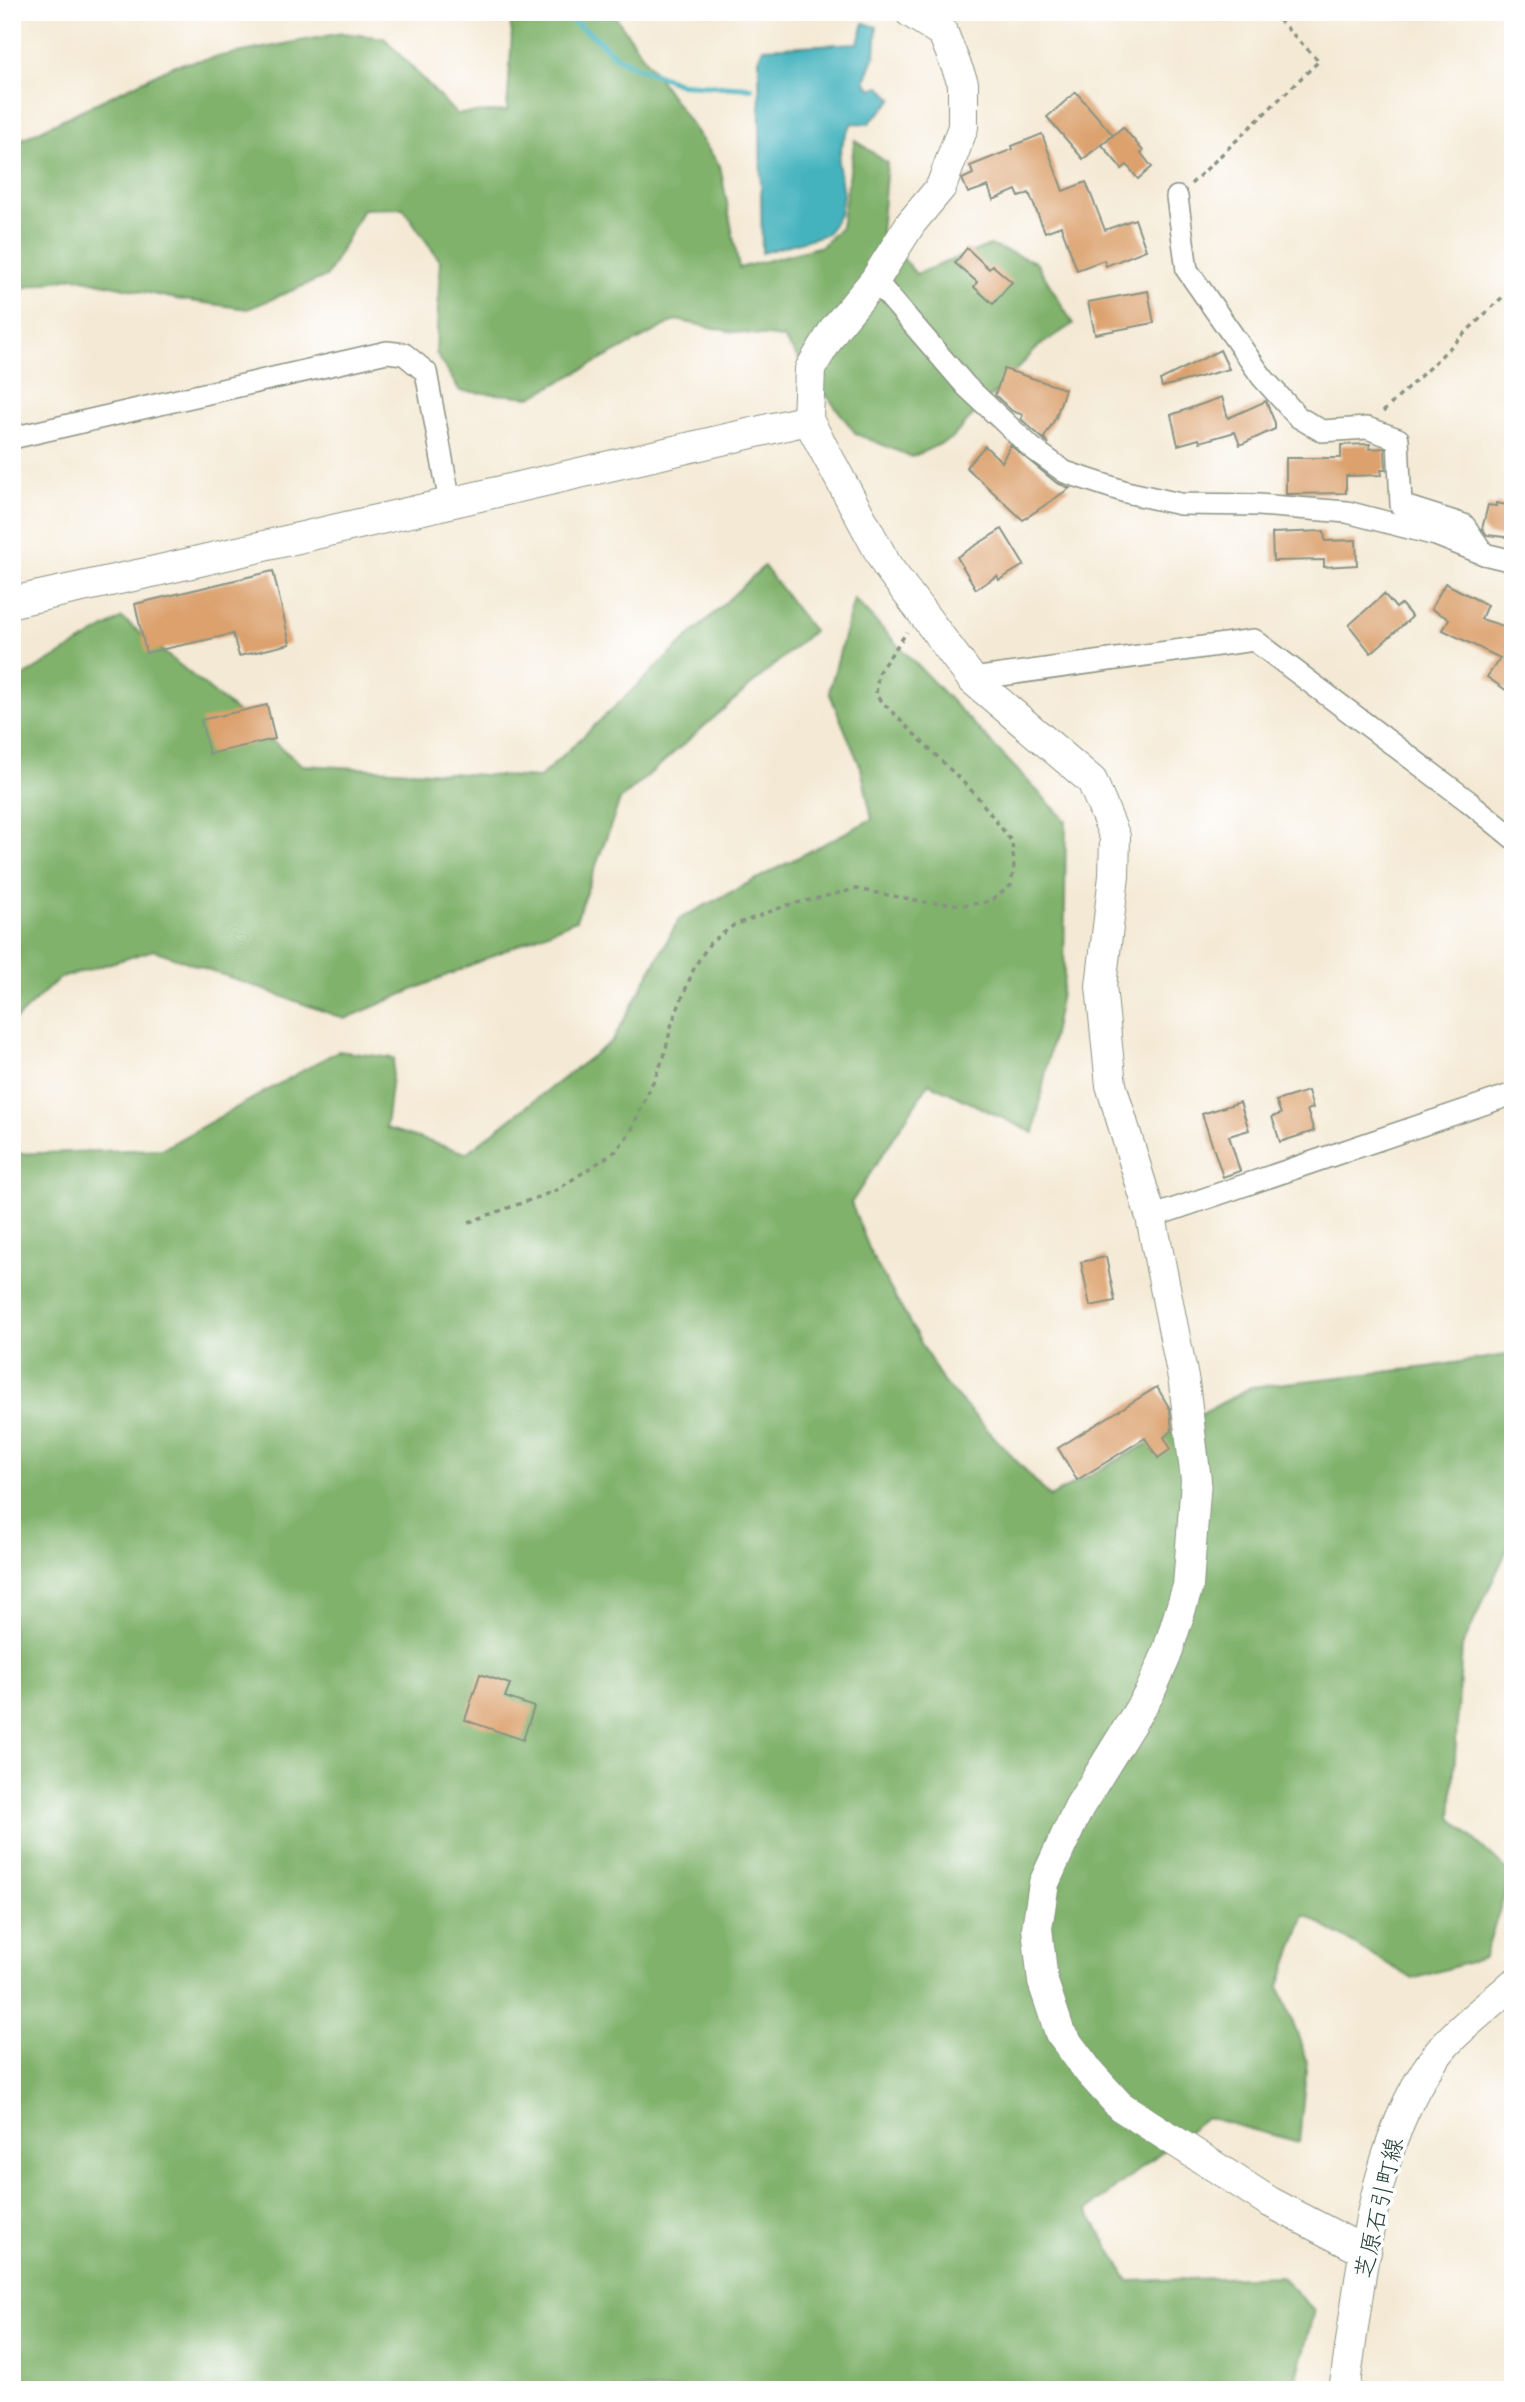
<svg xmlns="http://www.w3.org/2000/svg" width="1525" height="2402" font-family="'Patrick Hand','Klee One',sans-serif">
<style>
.forest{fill:#80b26c;stroke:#507850;stroke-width:2}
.water{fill:#44b3be;stroke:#327879;stroke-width:2}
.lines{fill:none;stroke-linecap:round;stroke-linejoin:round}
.stream{stroke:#44b3be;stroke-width:6}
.building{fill:#dca16d}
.street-casing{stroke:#8a9384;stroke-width:24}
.secondary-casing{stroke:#8a9384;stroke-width:32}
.path{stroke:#8a9384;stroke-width:3.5;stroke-dasharray:5 5;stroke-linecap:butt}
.street{stroke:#fff;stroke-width:21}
.secondary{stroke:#fff;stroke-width:30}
.labels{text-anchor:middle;stroke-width:7;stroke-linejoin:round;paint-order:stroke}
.street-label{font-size:24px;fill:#1f3d34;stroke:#fff}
</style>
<rect width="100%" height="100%" fill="#fff"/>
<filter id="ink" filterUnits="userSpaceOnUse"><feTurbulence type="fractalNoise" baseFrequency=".0143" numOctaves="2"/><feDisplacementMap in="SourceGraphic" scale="14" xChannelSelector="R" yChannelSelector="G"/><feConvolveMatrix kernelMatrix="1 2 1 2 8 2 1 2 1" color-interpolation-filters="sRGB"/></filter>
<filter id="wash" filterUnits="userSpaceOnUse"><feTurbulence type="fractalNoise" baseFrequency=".00686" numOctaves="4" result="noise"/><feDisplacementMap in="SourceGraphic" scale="28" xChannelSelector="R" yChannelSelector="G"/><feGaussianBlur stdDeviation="1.57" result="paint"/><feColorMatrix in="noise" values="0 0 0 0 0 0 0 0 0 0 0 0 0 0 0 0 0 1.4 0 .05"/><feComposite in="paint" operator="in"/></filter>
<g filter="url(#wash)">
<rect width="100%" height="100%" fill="#f4e9d4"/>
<!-- forest -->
<g class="forest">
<polygon points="509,12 618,12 615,16 720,166 739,268 822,246 841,227 855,140 887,163 881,232 916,274 990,245 1036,262 1073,324 1039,346 951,439 912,457 856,434 783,338 728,331 676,320 531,397 460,391 436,353 440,261 403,208 363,209 327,276 248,309 176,299 74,277 23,288 12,295 12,144 175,65 342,33 384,38 456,114 507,111 512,34"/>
<polygon points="764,566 813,631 620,800 576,920 345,1019 154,950 58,979 12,1023 12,683 122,618 302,765 539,778"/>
<polygon points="854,599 1066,821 1064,978 1034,1133 929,1083 851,1203 873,1258 943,1382 1050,1497 1251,1387 1428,1367 1513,1354 1513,1537 1462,1647 1451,1818 1511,1874 1484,1958 1413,1979 1305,1915 1279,1986 1307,2060 1299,2142 1206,2117 1087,2210 1129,2281 1280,2276 1314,2310 1294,2390 12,2390 12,1154 162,1149 338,1051 394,1058 386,1128 466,1153 613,1040 679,919 872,819 861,768 829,692"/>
</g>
<!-- water -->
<polygon class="water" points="864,23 877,27 875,55 865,81 872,89 880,86 893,99 868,124 852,123 843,140 838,162 843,194 840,213 827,234 762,253 759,58 763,48 858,43"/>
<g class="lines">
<!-- stream -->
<polyline class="stream" points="559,12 594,36 615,56 634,66 681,84 751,88"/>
</g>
<g id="blocks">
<!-- building -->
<g class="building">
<polygon points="1076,92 1113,135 1083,159 1047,117"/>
<polygon points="1123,127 1143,151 1141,153 1152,167 1138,179 1127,165 1122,169 1102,145"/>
<polygon points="1042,134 1063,191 1086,182 1105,230 1135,219 1146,250 1106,266 1104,260 1077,270 1061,226 1045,232 1029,193 1019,197 1016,190 993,200 988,186 968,193 962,179 973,174 970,166 1013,149 1012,146"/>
<polygon points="967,248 989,269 992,265 1012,282 993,304 974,287 977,282 955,263"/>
<polygon points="1148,291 1154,323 1095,334 1088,302"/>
<polygon points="1220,350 1229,369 1162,387 1160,380"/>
<polygon points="1004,369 1065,389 1056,417 1044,438 1049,444 1021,419 1023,415 1012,411 995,395"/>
<polygon points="1222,397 1228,418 1266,401 1275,423 1275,429 1240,445 1235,432 1200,442 1199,439 1178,445 1171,415"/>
<polygon points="1370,444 1369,449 1385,448 1386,470 1381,470 1382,475 1346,476 1346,493 1286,494 1286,458 1341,458 1341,445"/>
<polygon points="1010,445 1057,483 1070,488 1023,520 966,467 985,446 1002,462"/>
<polygon points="1496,503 1513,506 1513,538 1487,535 1482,529 1488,505 1496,506"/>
<polygon points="1002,529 1024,565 999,580 997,576 976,589 957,557"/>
<polygon points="1324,531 1325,541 1356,540 1357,565 1324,567 1324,560 1273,561 1272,533"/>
<polygon points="273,571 290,644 239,656 233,634 146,653 135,604"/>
<polygon points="1445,583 1487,605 1481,619 1513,629 1513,695 1487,677 1500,658 1443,630 1449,619 1431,609"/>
<polygon points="1384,594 1396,608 1401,604 1412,617 1371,653 1349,625"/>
<polygon points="267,705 275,739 209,754 201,720"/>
<polygon points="1308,1091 1313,1108 1307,1110 1314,1131 1280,1142 1272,1117 1281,1114 1276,1101"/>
<polygon points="1240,1102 1249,1130 1229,1136 1240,1171 1223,1177 1202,1114"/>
<polygon points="1106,1257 1115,1301 1090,1306 1081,1262"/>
<polygon points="1157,1387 1170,1409 1172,1431 1164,1437 1171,1449 1158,1458 1145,1438 1077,1480 1058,1448"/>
<polygon points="480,1674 510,1684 505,1697 534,1707 523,1740 465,1720"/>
</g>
</g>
</g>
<g filter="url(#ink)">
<use href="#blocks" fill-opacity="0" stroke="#8a9384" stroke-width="2"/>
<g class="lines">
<!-- street casing -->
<g class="street-casing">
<g id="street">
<polyline points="1177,197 1187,270 1262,377 1298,417 1322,431 1367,428 1398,439 1401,505 1464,525 1484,554"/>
<polyline points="875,280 966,386 1032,448 1065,472 1126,492 1180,504 1258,505 1347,512 1436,535 1484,554 1513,561"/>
<polyline points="12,438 387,352 404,354 426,372 450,503"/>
<polyline points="972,679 1254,640 1468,801 1513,838"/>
<polyline points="1151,1217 1513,1094"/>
</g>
</g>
<!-- secondary casing -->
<g class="secondary-casing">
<g id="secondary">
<polyline points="910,12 943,33 963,83 963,127 941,187 911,223 875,280 835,328 810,369 808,420 887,566 972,679 1092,781 1115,837 1114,876 1101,986 1111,1085 1151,1217 1184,1383 1196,1480 1188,1586 1166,1656 1149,1694 1079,1807 1044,1883 1037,1928 1043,1982 1060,2033 1090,2073 1120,2106 1270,2202 1366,2252"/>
<polyline points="12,602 156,571 808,420"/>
<path d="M1344,2390C1361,2282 1371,2130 1445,2045C1465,2023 1491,2004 1513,1984"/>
</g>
</g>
<!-- path -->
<g class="path">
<polyline points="1191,184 1319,61 1271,12"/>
<polyline points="1383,412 1513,287"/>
<polyline points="469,1222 555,1191 616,1151 631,1131 664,1057 672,1023 695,966 710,943 734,925 788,905 856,889 925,902 968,905 991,901 1011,885 1014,865 1012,842 976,795 876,696 878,673 907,632"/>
</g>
<!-- street -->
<use href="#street" class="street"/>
<!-- secondary -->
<use href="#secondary" class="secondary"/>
</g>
</g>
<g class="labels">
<!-- street labels -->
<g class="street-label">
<text transform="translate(1379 2208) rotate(-77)" y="8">芝原石引町線</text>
</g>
</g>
<!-- margin -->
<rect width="1525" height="2402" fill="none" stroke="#fff" stroke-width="42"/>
</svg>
